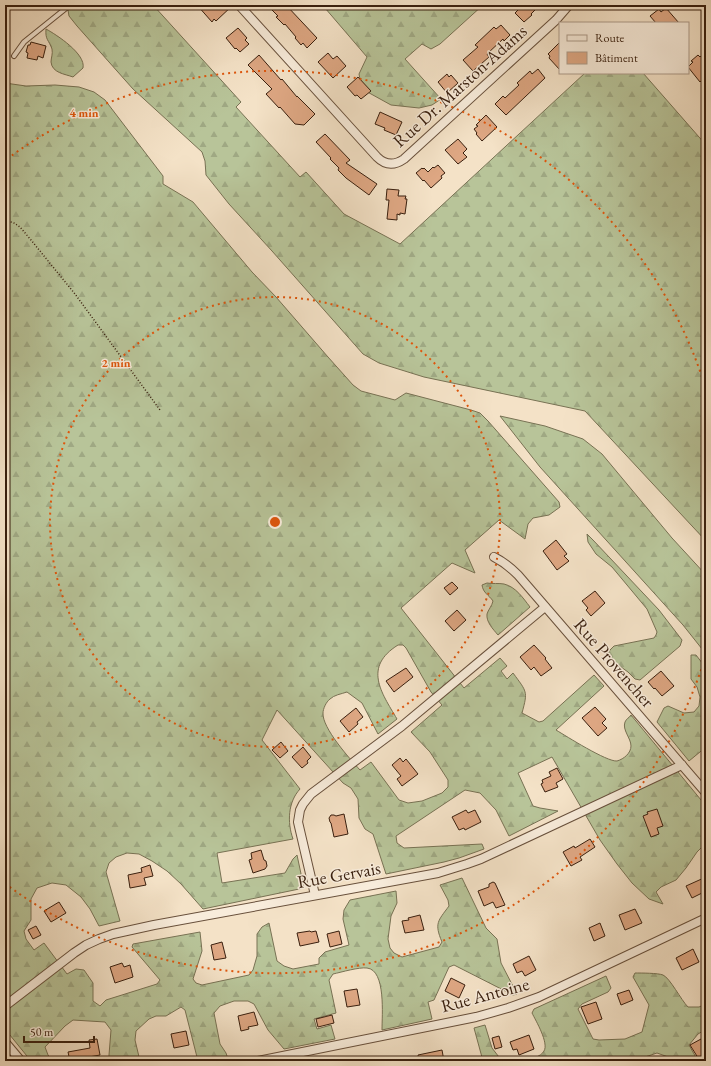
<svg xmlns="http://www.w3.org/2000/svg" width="711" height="1066" font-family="'EB Garamond',serif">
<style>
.forest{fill:url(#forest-firs);stroke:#787254;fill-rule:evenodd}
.building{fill:#dea783;stroke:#391f0e}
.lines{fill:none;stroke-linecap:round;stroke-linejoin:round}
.service-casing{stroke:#68503c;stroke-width:6}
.minor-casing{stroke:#68503c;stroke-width:10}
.path{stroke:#391f0e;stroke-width:1.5;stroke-dasharray:1 2;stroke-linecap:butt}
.service{stroke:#f8ecdb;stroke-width:4}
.minor{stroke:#f8ecdb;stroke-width:8}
.ring{fill:none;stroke:#df560c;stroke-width:2;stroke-dasharray:2 4}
.labels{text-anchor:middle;stroke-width:3;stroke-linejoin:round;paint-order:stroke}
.street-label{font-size:18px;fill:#391f0e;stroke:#f8ecdb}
.centre{fill:#df560c;stroke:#f8ecdb;stroke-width:2}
.ring-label{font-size:12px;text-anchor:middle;font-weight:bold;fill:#df560c;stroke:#f8ecdb;stroke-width:3;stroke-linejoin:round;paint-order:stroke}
</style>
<defs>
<pattern id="forest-firs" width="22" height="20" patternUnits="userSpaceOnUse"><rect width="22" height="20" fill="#b8c499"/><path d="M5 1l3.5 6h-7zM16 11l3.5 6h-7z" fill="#9fa883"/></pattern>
</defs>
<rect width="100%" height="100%" fill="#f4e2c7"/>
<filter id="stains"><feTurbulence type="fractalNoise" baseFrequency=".005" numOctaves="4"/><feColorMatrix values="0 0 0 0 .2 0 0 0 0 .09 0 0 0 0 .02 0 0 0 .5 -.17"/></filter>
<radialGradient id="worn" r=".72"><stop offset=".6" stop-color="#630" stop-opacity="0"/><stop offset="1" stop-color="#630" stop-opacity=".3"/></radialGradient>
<!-- forest -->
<g class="forest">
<polygon points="73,5 153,5 241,102 236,107 300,177 306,172 344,214 400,244 585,73 643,73 706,145 706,541 585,411 424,377 379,363 363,354 272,251 229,204 206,175 205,161 202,152 133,89 77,26 69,16 68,10 74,6"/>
<polygon points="325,5 483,5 440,44 431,49 422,44 405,59 441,99 432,105 419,108 391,105 362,89 359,74 367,57 325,8"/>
<path d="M46,29C57,35 86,54 83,68L73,77C65,74 52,73 51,62C51,58 53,54 52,49C49,40 45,40 46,29Z"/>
<path d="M5,83L26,86L55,85L79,87L94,92L105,100L163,176V184L193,202L252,272L276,297L328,357L353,385L361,391L395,400L406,393L471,410L480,413L488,421L559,502L560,507L549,515L533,518L528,524L525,539L499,520L465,550L475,573L452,563L401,608L464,688L500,658L507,666L501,671L507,679L513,673C527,692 528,691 522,713L539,722L543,721L594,675L604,686L556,730C566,736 607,762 617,761C624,759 631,753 631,746C631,738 622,730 625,722C626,719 630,717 631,715L706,806V843L697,852L686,868L676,880L661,887L656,892L663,904L649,899L632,883L617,864L600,840L552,757L518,773L533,806L540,808L558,811L509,836L496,810L480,793L465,790L396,836L397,843L404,848L482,844L484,849L459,858L444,862L386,874L373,834L365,829L359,818L358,799L351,788L343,783L277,710L262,740L300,789C288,802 287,822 293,839L217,853L222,883L285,873L293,859L297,855L304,888L203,909L181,884L167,871L152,861L139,854L127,853L116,857L109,863L106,872L120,921L99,926L90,909L81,897L66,885L52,883L37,888L31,899V920L24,931L26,939L34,950L44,943L67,974L76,969L84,970L93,983V1001L100,1006L106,1000L157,984L160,980L132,947L133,944L200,932L202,951L193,979L196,983L202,985L249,975L253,970L257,956V934L262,927L269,923L277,961L284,966L293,969L319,964V958L325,952L349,945L343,919L344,910L350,900L396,891L397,903L391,916L388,939L390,948L394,953L402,957L439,947L442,942C434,923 438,921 449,906L448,900L440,885L462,878L486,928L497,939L501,963L517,994L513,995L454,965L449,967L434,1000L428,1002L432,1019L382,1030C382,1015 386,970 367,968C359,967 342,972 333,974L329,980L336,1013L314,1019L317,1029L331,1025L335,1039L284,1049L268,1030L254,1004L248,1001H234L220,1006L214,1013L220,1044L226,1053L228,1059L220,1061H198L185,1010L181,1007L166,1016H156L149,1019L136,1031L135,1040L140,1061H109V1055L111,1030L105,1022L73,1020L65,1026L45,1047L48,1055L53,1061H31L5,1029ZM398,645H403L406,648L431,692L442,705L411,732L430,752L448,780V787L442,793L422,801L408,803L399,800L371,762L360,770C350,759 322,728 323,713C323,709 326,702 330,699C334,695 341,694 347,692L362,703L378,734L397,719C381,692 363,667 398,645Z"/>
<polygon points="500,416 545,426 583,439 602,454 672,538 706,575 706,654 683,625 540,467"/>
<polygon points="587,534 593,540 659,610 682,640 680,646 640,680 635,679 628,672 610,659 608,654 610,650 614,646 654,638 656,635 657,632 647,609 612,567 596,554 588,542"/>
<path d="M487,583C492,584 499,583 504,584C516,587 523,598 530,607L498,635C493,629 486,622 487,614C488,610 492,606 493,601C489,595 483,593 482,585Z"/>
<polygon points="691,655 696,655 706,668 706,747 689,761 657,722 664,708 668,706 684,713 694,712 699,706 700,697 697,687 691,679"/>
<path d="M635,973C641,973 658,973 663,975C670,978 681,1000 688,1007H699L706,1004V1033L703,1031L698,1034L689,1045L698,1061L682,1058H671L657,1053L645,1057L644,1061H524C530,1059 541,1057 544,1051C549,1043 536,1021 532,1013L534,1009L606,976L611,988L608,992L582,1004L578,1009L593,1039L599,1040L625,1039L642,1032L649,1005L633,977Z"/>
<polygon points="485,1025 492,1048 502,1061 483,1061 474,1028"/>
</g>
<!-- building -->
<g class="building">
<polygon points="197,5 214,5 218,9 223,5 233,5 216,21 214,19 212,22"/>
<polygon points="275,5 286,5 317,38 307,48 303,43 301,45 295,38 296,37 285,24 284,25 276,17 278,16 271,9"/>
<polygon points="523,5 532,5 536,9 531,14 532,15 524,22 515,13"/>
<polygon points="666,8 679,23 656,23 650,16 659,9 661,12"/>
<polygon points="501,25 510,35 504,41 503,39 487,54 489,57 473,71 463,60 478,47 475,45 494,27 496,29"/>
<polygon points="238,28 247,38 245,40 249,44 240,52 236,48 235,49 226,38"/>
<polygon points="31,42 46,46 43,58 38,56 37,60 27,58 28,53 26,52 28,45 30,45"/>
<polygon points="560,42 560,70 549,58 550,56 548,54"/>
<polygon points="706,51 706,76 700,82 688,67 693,62 691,61 698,55 700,57"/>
<polygon points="328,53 333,59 337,56 346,66 333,78 318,62"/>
<polygon points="259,55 281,80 282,79 297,97 297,96 315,114 304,125 295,124 280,107 279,108 266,94 272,89 248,65"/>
<polygon points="538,69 545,78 506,115 495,104 503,96 505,98 519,85 517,83 530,71 532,74"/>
<polygon points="447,74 449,77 451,75 458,83 447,93 438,82"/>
<polygon points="358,77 371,91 361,99 357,95 355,96 347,87"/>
<polygon points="380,112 402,122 396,135 384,130 385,128 375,124"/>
<polygon points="486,115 497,127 482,141 476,134 477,133 474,129 478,126 476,125"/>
<polygon points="325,134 350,160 346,163 377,184 369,195 346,178 338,170 339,168 330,159 331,158 316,142"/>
<polygon points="458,139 467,149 463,153 467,157 458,164 445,150"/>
<polygon points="438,165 445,173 441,176 442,178 431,188 424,180 423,181 416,173 422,168 423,169 424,168 428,172 433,167 434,168"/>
<polygon points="387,189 399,190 398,196 406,196 405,199 407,199 405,214 400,213 400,215 397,214 397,220 387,219 389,200 386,200"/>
<polygon points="556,540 567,554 564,556 569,561 557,570 543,551"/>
<polygon points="452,582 458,588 450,595 444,588"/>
<polygon points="595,591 605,603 591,616 586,610 588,608 582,601"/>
<polygon points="457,610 466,620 454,631 445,621"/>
<polygon points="534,645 546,658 545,659 552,668 541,676 534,667 531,670 520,657"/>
<polygon points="406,668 413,677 394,692 386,681"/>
<polygon points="661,671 674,686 662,696 655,688 654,689 648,682"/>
<polygon points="595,707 606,719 602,723 607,728 598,736 582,718"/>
<polygon points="356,708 363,717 357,722 358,724 349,732 340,721"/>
<polygon points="281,742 288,751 280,758 272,750"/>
<polygon points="303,747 311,757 307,761 308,763 302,768 292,757"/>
<polygon points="400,758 403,762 406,759 418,774 402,786 397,779 401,776 392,765"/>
<polygon points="557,768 563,779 556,783 558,787 545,792 541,784 543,783 542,780 551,776 549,772"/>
<polygon points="657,809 663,826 657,828 659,834 651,837 643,816 648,814 647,812"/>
<polygon points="466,810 468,813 475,810 481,822 465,830 464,828 459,830 452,817"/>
<polygon points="344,814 348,834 334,837 331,823 330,822 329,818 331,815 334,815 336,816"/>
<polygon points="590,839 595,847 580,857 582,860 571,866 563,852 574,846 575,848"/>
<polygon points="261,850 264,860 266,861 267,866 265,869 253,873 249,860 252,859 251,853"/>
<polygon points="150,865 153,876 144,878 146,885 130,888 128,875 142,872 141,868"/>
<polygon points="706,877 706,891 692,898 686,886"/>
<polygon points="493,882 495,883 505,905 496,908 493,902 484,906 478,891 489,887 489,884"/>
<polygon points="59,902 66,913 51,922 44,911"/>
<polygon points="635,909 642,923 625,930 619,915"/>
<polygon points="420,915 424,930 405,933 402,921 409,920 408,918"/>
<polygon points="600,923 605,936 594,941 589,928"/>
<polygon points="36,926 41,935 33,939 28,930"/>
<polygon points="310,931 311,932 316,931 319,942 300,946 297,933"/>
<polygon points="339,931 342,944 330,947 327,934"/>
<polygon points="222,942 226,958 214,960 211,945"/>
<polygon points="693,949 699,962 682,970 676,958"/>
<polygon points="529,956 536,970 525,976 522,971 517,973 513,964"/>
<polygon points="122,963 124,967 130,965 133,977 115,983 110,967"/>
<polygon points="451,978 465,985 459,998 445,991"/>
<polygon points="357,989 360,1005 347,1007 344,991"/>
<polygon points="629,990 633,1000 621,1005 617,994"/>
<polygon points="596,1002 602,1019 588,1024 581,1007"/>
<polygon points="254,1012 258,1025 248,1027 249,1029 241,1031 238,1016"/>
<polygon points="332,1015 334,1023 318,1027 316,1019"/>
<polygon points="186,1031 189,1045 174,1048 171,1034"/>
<polygon points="529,1035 534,1049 519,1055 517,1049 513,1050 510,1042"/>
<polygon points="499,1036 502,1047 495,1049 492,1038"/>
<polygon points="97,1039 100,1055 89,1057 90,1061 70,1061 68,1052 90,1048 89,1040"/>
<polygon points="701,1039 706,1047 706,1058 700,1061 690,1045"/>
<polygon points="442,1050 444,1061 419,1061 418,1055"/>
</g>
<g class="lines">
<!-- service casing -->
<g class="service-casing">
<polyline id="service" points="14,56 24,42 70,5"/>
</g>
<!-- minor casing -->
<g class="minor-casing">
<g id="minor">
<path d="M239,5L377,157C385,165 394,166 404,159L556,20L569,5"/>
<path d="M494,557C504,562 511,568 518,575L706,793"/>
<polyline points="315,895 298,822 300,810 303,804 311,794 402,726 545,607"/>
<polyline points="5,1006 74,953 86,945 99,939 113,934 154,925 438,873 467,864 481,859 682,765"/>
<polyline points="5,1042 21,1061"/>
<polyline points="258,1061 476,1017 508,1008 539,997 706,918"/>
</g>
</g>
<!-- path -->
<polyline class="path" points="5,220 14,223 20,227 31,240 75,294 160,410"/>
<!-- service -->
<use href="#service" class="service"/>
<!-- minor -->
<use href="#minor" class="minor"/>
</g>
<!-- distance rings -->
<g class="ring">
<circle cx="275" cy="522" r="225"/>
<path d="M705 658A451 451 0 0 1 7 885M7 159A451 451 0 0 1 705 386"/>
</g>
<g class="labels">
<!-- street labels -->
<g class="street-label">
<text transform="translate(460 86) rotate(-42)" y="6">Rue Dr. Marston-Adams</text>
<text transform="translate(614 663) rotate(49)" y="6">Rue Provencher</text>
<text transform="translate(339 875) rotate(-10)" y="6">Rue Gervais</text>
<text transform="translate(485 995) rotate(-15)" y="6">Rue Antoine</text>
</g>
</g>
<circle cx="275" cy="522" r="6" class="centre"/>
<g class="ring-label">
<text x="84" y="117">4 min</text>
<text x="116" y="367">2 min</text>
</g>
<!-- margin -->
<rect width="711" height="1066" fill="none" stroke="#f4e2c7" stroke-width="20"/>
<rect x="6" y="6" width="699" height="1054" fill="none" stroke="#391f0e" stroke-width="2"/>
<rect x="10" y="10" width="691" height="1046" fill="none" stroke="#391f0e"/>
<!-- legend -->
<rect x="559" y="22" width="130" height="52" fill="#f8ecdb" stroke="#ac9a89"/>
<rect x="567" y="35" width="20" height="6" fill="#f8ecdb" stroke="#ac9a89"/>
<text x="595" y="42" font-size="12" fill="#391f0e">Route</text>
<rect x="567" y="52" width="20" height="12" fill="#dea783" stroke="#ac9a89"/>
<text x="595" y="62" font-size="12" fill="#391f0e">Bâtiment</text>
<!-- scale -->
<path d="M24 1036v6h70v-6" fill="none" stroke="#391f0e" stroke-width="2"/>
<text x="30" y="1036" font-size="12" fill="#391f0e" stroke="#f8ecdb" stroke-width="3" paint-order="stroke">50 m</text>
<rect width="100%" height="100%" filter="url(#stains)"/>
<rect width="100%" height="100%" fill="url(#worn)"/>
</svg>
